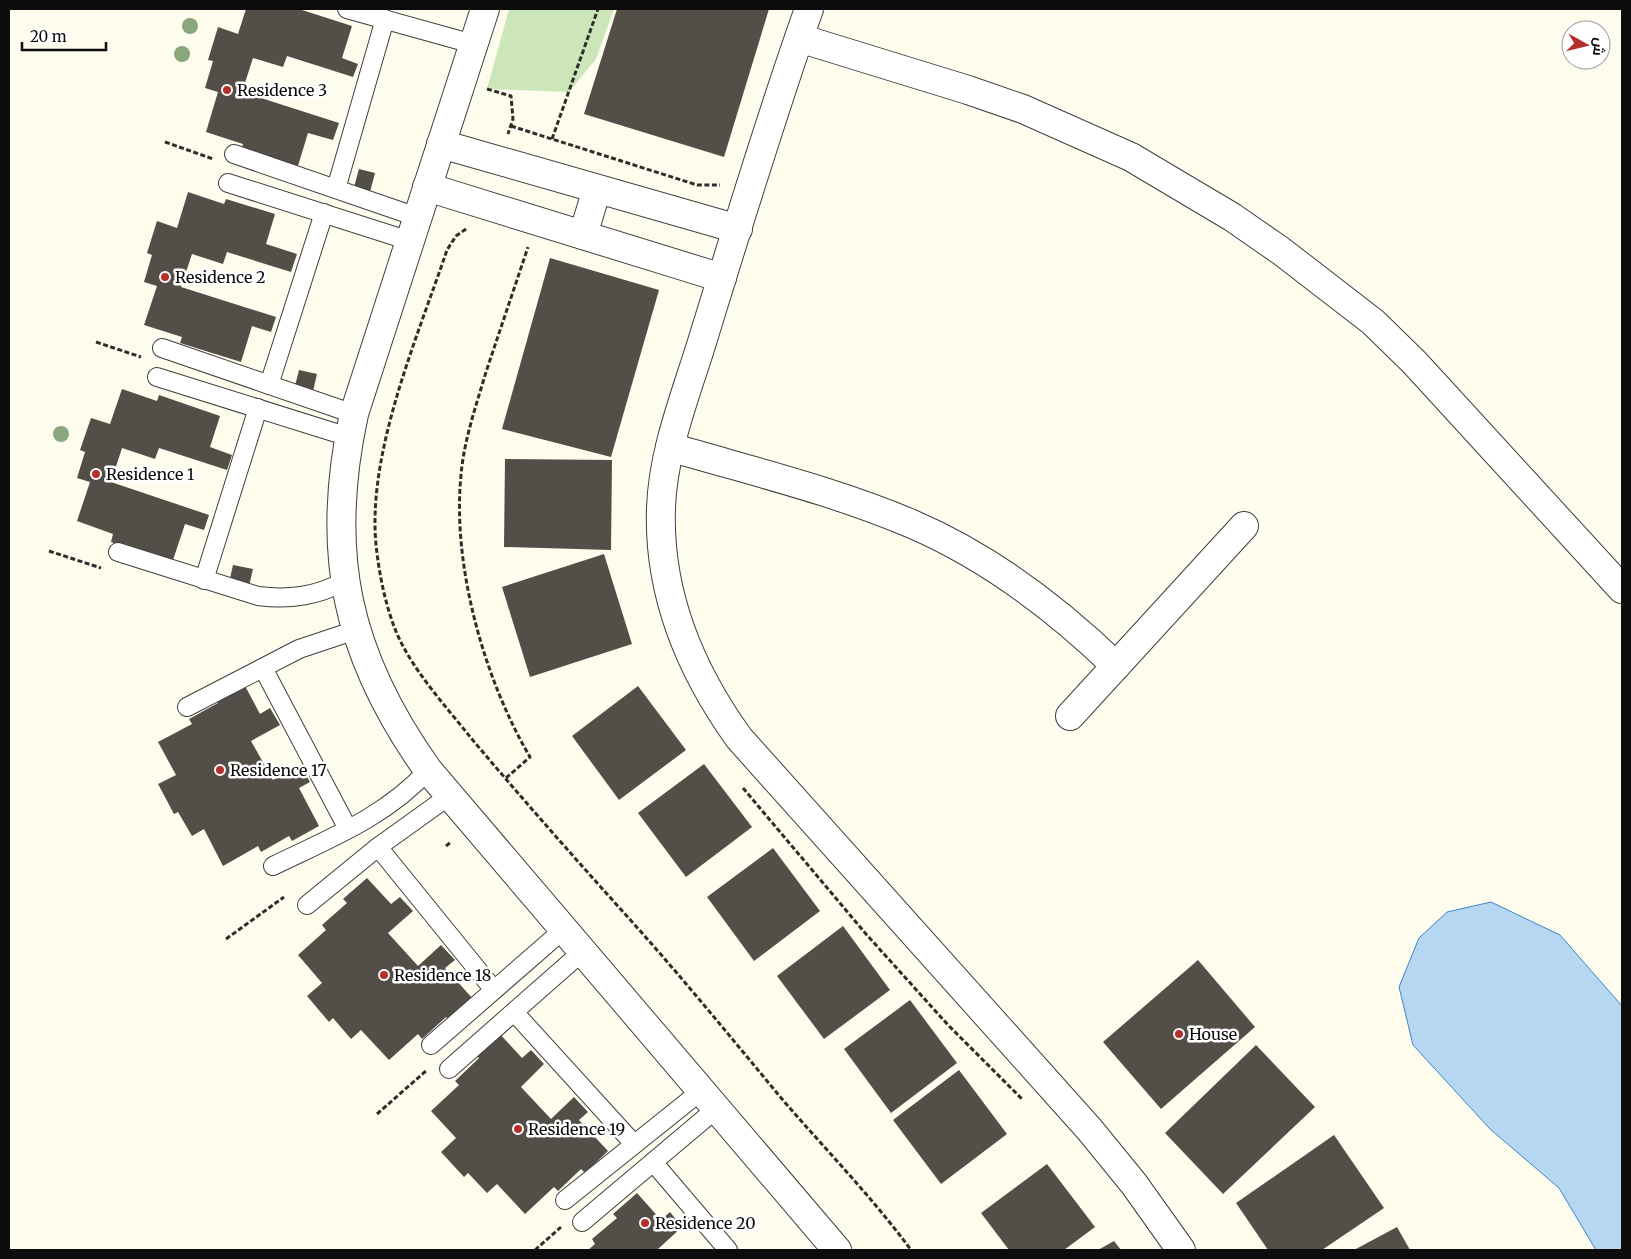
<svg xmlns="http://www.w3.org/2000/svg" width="1631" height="1259" font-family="Merriweather,Cairo,serif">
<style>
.green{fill:#cde6b9}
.water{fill:#b5d7f2;stroke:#4086c4}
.building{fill:#544e49}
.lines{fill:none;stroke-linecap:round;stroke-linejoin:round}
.service-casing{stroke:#3f3f3f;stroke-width:20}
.minor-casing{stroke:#3f3f3f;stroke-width:30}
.path{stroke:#2e2e2e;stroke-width:3;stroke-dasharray:5 2.5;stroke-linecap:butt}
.service{stroke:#fff;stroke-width:18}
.minor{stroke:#fff;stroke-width:28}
.tree{fill:#89a67d}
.poi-dot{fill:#b3302d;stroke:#fff;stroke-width:2}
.labels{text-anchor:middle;stroke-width:5;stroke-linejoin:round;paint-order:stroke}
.poi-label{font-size:16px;fill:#0c0c0c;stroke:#fff;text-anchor:start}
</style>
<rect width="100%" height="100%" fill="#fefced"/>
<!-- green -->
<polygon class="green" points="509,9 614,9 596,59 569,92 487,89"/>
<!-- water -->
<polygon class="water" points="1491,902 1560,935 1622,1006 1622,1250 1596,1250 1559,1188 1490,1129 1413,1045 1399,987 1419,938 1447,912"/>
<!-- building -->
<g class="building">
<polygon points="246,9 299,9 352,26 342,58 358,64 353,77 287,56 283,67 253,58 242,92 339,123 333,140 308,133 297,169 241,151 243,144 206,132 218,92 205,88 213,61 208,60 218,27 238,34"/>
<polygon points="617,9 769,9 724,157 584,114"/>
<polygon points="359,169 375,173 370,192 354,187"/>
<polygon points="188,192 224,204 226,199 275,214 266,244 297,254 291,272 227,252 223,264 192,254 181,287 276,317 271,332 252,326 241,362 180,343 182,337 144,325 157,286 144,282 152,255 147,253 157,221 177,228"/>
<polygon points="550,258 659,290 611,457 502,429"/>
<polygon points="299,370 317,374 313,391 295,386"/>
<polygon points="122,389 157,401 159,395 220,416 210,447 232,455 227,470 159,448 155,459 122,448 111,482 209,515 204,530 185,524 172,563 111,542 113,534 77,521 90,482 77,478 85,452 80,450 91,418 110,424"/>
<polygon points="505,459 612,460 611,550 504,547"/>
<polygon points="604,554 632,644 530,677 502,587"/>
<polygon points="233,565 253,569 249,586 229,583"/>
<polygon points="243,682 260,714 270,708 280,725 251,741 273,780 300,765 310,782 299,788 319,826 292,841 289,836 261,852 258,846 223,866 204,829 192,836 178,812 174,814 158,784 176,775 158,742 192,724 189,719 218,703 214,698"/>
<polygon points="638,686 686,750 619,800 572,736"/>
<polygon points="704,764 752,827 686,877 638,813"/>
<polygon points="773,848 820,911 754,961 707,897"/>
<polygon points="367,878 391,904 400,897 413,911 388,933 418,966 441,945 455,960 445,968 474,1000 450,1021 446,1017 422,1039 418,1034 389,1060 361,1030 351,1039 333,1018 329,1022 307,996 322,983 298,955 326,930 322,925 347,903 343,899"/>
<polygon points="843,926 890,990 824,1039 777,976"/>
<polygon points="1198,960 1255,1027 1161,1109 1103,1042"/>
<polygon points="910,1000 957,1063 891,1113 844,1049"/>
<polygon points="498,1032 522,1058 531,1050 544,1064 521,1087 551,1119 574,1097 588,1112 579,1120 608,1151 585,1173 581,1169 558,1191 554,1187 525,1214 497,1184 487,1193 468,1173 464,1177 441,1152 456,1138 431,1111 459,1085 455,1081 479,1058 474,1054"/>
<polygon points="1256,1045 1315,1107 1223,1194 1165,1133"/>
<polygon points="959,1070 1007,1134 941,1184 893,1120"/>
<polygon points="1334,1135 1384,1208 1322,1250 1268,1250 1236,1203"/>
<polygon points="1047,1164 1095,1227 1064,1250 1009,1250 981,1213"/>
<polygon points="637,1193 661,1220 670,1212 682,1227 658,1249 659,1250 588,1250 595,1244 592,1239 617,1218 613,1214"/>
<polygon points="1397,1227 1410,1250 1354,1250"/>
<polygon points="1114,1241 1121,1250 1098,1250"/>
</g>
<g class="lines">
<!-- service casing -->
<g class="service-casing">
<g id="service">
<polyline points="347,9 473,44"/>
<polyline points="234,154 417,217"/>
<polyline points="228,183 410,241"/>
<polyline points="336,189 385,19"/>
<polyline points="162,348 354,414"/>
<polyline points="157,377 349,437"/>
<polyline points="269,385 324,213"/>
<path d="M118,552L258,596C290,600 317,596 345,581"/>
<polyline points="204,580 258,408"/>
<polyline points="263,668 348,829"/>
<polyline points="187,707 299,649 356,630"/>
<polyline points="378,847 494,990"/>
<path d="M273,866C328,839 386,817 428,770"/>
<polyline points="307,905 378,847 449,796"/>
<polyline points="514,1012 634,1144"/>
<polyline points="431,1045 563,930"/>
<polyline points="449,1069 582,952"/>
<polyline points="653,1162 728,1250"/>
<polyline points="565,1200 701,1091"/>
<polyline points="582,1222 716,1109"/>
</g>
</g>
<!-- minor casing -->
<g class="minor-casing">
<g id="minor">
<path d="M485,9L354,414C324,552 346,655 428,770L837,1250"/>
<path d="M809,9C772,114 739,222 706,329C689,387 663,447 661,508C658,593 690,670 739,738L1090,1130L1134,1184L1181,1250"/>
<polyline points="799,38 968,90 1023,109 1131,157 1232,217 1281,251 1373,322 1414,362 1622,589"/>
<polyline points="441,144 738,229"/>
<polyline points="427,187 722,278"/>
<polyline points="583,235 597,189"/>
<path d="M670,447C751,471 835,491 912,524C989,557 1057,609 1116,666"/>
<polyline points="1070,716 1244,526"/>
</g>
</g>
<!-- path -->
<g class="path">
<polyline points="487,89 511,96 513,119 508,134"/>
<polyline points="511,126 697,185 720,185"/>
<polyline points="552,139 598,9"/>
<polyline points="165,142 213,159"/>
<path d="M466,229L456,236L447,250C417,339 364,459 377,553C380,578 386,606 395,629C411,669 445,705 471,738C524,801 579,863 634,924C685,981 733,1040 782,1099C825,1149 872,1197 911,1250"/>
<polyline points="96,342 141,357"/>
<polyline points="49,551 101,568"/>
<path d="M506,778L530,757C484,679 452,565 461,475C464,440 476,406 486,372C500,330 514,289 528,247"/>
<polyline points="743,788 866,934 948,1025 1022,1099"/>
<polyline points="446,846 451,842"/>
<polyline points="226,939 284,897"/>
<polyline points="377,1114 427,1070"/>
<polyline points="535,1250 561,1227"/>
</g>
<!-- service -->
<use href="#service" class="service"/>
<!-- minor -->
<use href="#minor" class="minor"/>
</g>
<!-- trees -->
<g class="tree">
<circle cx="190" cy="26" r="8"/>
<circle cx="182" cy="54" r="8"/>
<circle cx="61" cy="434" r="8"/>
</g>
<!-- markers -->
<g class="poi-dot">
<circle cx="227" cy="90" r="5"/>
<circle cx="165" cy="277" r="5"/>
<circle cx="96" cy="474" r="5"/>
<circle cx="220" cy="770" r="5"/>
<circle cx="384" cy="975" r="5"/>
<circle cx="1179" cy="1034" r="5"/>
<circle cx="518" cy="1129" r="5"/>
<circle cx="645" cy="1223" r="5"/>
</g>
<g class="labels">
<!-- poi labels -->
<g class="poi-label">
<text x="237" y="96">Residence 3</text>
<text x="175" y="283">Residence 2</text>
<text x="106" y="480">Residence 1</text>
<text x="230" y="776">Residence 17</text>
<text x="394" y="981">Residence 18</text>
<text x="1189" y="1040">House</text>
<text x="528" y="1135">Residence 19</text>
<text x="655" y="1229">Residence 20</text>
</g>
</g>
<!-- border -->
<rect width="1631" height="1259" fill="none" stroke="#0c0c0c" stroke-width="20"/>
<!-- north arrow -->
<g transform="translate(1586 45) rotate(98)"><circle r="24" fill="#ffffff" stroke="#9e9e9e"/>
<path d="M0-4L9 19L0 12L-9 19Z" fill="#b3302d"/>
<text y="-8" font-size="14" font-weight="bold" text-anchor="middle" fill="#0c0c0c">ش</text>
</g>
<!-- scale -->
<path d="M22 42v8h84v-8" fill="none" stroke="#0c0c0c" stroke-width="2.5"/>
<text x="30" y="42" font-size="15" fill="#0c0c0c" stroke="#ffffff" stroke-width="4" paint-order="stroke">20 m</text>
</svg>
